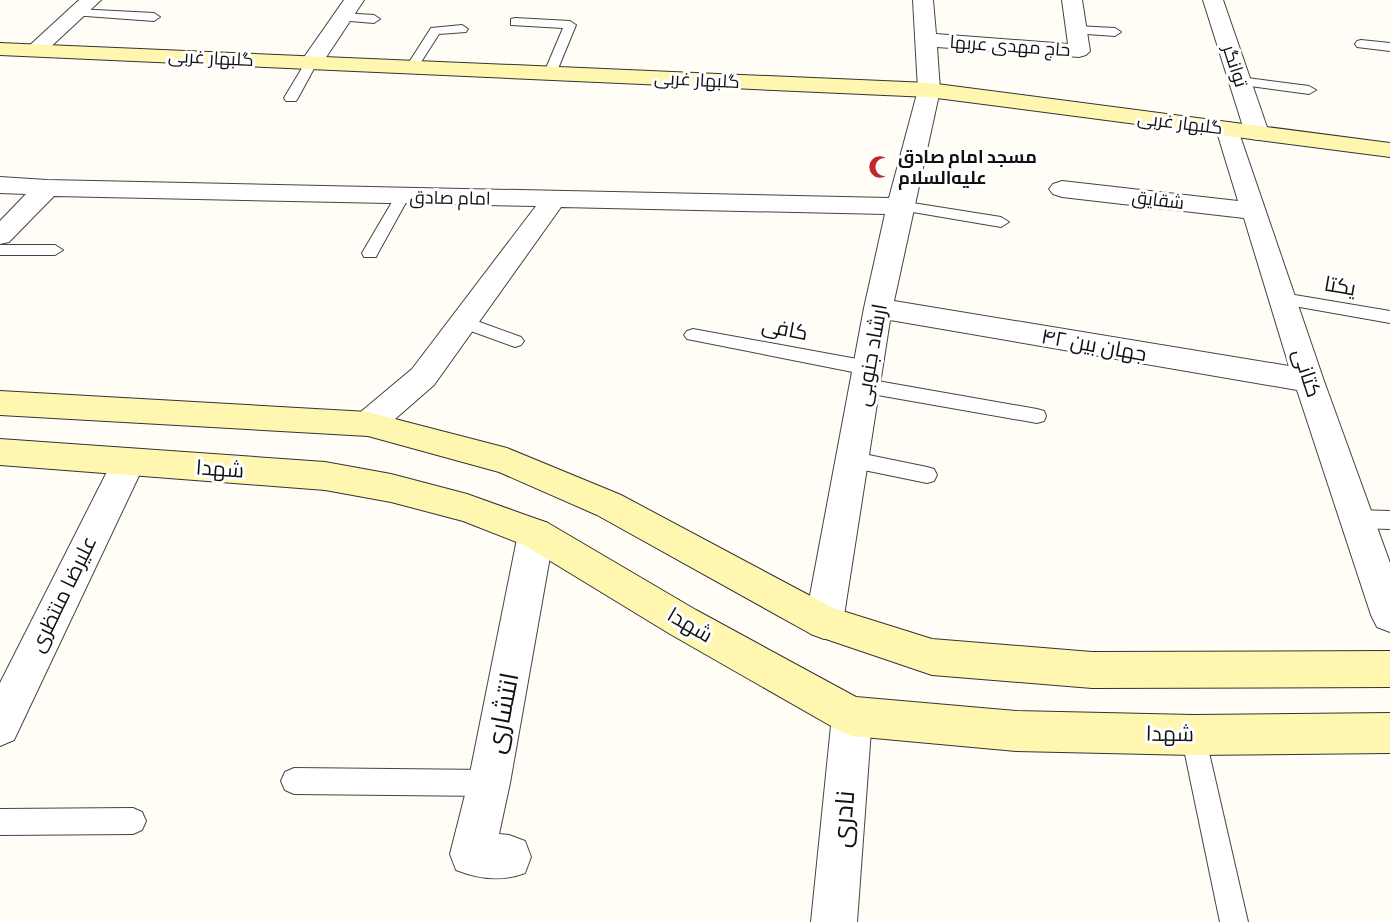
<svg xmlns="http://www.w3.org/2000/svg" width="1390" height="922" font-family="'Zilla Slab',Cairo,serif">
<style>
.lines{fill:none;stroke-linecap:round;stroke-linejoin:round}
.lane-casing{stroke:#444;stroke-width:2}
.street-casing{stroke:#444;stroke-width:2}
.secondary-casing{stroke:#333;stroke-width:2}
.lane{fill:#fff;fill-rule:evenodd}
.street{fill:#fff;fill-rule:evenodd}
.secondary{fill:#fff6b0;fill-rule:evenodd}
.labels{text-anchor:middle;stroke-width:6;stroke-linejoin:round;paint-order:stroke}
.far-street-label{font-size:18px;fill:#111;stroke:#fff}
.far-poi-label{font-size:18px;font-weight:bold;fill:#111;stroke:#fff;text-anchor:start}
.street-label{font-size:21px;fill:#111;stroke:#fff}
.near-street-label{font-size:26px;fill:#111;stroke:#fff}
</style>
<rect width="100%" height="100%" fill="#fffdf5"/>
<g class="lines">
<!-- lane casing -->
<g class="lane-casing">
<g id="lane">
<polygon points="76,9 154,13 160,17 154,21 72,15 72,11"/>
<polygon points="342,13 374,15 380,19 374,23 338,20 338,14"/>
<polygon points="515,18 570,21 576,25 555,76 545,76 544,73 563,28 511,25 511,19"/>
<polygon points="462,25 468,29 466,32 439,34 416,70 408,70 406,67 431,28"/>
<polygon points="1076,26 1115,28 1121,32 1115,36 1072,33 1072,27"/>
<polygon points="1361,40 1390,43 1390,51 1357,47 1355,44 1357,41"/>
<polygon points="311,59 317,63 298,98 296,101 286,101 284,98 305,63"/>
<polygon points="1240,77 1309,86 1316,90 1309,94 1235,84 1234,81"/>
<polygon points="402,192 409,197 378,253 376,257 364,257 362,253 395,197"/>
<polygon points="900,201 1001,217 1009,222 1001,227 895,209 892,206 895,203"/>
<polygon points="0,245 55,245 63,250 55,255 0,255"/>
<polygon points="1283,293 1390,311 1390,323 1277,303 1275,299 1277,295"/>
<polygon points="463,316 521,337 524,341 521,345 515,347 457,326 454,322 457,318"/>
<polygon points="693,329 868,361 874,363 877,368 874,373 868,375 687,339 684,335 687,331"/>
<polygon points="866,379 1037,409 1044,411 1046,416 1044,421 1037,423 866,393 860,391 857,386 860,381"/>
<polygon points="854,452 927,467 934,469 937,475 934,481 927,483 854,468 847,465 844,460 847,455"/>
<polygon points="1355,510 1390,511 1390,529 1355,528 1348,525 1345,519 1348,513"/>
<polygon points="1193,723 1202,727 1205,735 1248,922 1220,922 1181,735 1184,727"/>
<polygon points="294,768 489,770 498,774 502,783 498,792 489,796 294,794 285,790 281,781 285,772"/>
<polygon points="133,808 142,812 146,821 142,830 133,834 0,835 0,809"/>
</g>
</g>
<!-- street casing -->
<g class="street-casing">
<g id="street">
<polygon points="79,0 101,0 43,54 36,56 29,54 25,50 29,46"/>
<polygon points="344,0 364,0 319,68 311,69 303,68 300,63"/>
<polygon points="913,0 933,0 936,34 1068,44 1062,0 1082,0 1090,51 1086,55 1079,57 937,47 940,90 894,301 1289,366 1244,218 1062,197 1053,194 1049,189 1053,184 1062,181 1238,201 1216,129 1220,124 1228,122 1236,124 1324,381 1390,563 1390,632 1377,627 1371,615 1297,390 890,320 843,622 837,634 824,639 811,634 805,622 864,308 885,214 561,207 434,385 379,433 368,436 357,433 352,424 357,415 412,369 536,206 54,196 9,242 0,244 0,221 26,194 0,193 0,177 47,180 889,198 918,90"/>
<polygon points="1203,0 1223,0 1269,133 1265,138 1257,140 1249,138 1245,133"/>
<polygon points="128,450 140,454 145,463 14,740 0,746 0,683 116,454"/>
<path d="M536,519L548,523L554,534L510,783L499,834L509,835L525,841L531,857L525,873C502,882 479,879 456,870L450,854L468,783L518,534L524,523Z"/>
<polygon points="852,696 866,702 872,716 857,922 811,922 832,716 838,702"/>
</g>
</g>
<!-- secondary casing -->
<g class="secondary-casing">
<g id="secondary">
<polygon points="0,43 929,83 1390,143 1390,157 929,97 0,55"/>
<polygon points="0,391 368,412 507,448 621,495 833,608 932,639 1092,652 1390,651 1390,687 1092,688 932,675 811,634 597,515 499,472 368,436 0,415"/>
<polygon points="0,439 325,462 391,474 467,494 548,523 696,610 856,697 1016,711 1193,715 1390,713 1390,753 1193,755 1016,751 852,736 838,730 670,634 524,545 463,521 391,502 325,490 0,465"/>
</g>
</g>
<!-- lane -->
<use href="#lane" class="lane"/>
<!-- street -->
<use href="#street" class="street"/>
<!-- secondary -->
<use href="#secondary" class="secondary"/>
</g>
<!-- icons -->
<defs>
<g id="mosque-bare" transform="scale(1.8)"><path d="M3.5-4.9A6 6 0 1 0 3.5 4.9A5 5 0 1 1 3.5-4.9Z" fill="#c4262e" stroke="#fff" stroke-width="2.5" paint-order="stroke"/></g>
</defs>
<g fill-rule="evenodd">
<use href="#mosque-bare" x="880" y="167"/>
</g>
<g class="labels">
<!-- far-street labels -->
<g class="far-street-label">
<text transform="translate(1010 46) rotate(4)" y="6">حاج مهدی عربها</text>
<text transform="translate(211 58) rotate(3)" y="6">گلبهار غربی</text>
<text transform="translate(1235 66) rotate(72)" y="6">توانگر</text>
<text transform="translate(697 80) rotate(3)" y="6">گلبهار غربی</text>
<text transform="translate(1180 123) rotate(7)" y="6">گلبهار غربی</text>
<text transform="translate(450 198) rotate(1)" y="6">امام صادق</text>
<text transform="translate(1158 200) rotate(7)" y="6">شقایق</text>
</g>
<!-- far-poi labels -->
<g class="far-poi-label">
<text x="898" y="163">مسجد امام صادق<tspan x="898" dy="21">علیه‌السلام</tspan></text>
</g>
<!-- street labels -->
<g class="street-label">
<text transform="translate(1340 286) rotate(10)" y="7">یکتا</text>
<text transform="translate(785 329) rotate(11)" y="7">کافی</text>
<text transform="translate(1094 345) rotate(10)" y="7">جهان بین ۴۲</text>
<text transform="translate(871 355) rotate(-80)" y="7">ارشاد جنوبی</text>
<text transform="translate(1307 373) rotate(72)" y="7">کتانی</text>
<text transform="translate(220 469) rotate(4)" y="7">شهدا</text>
<text transform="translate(63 594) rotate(-64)" y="7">علیرضا منتظری</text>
<text transform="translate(690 625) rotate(30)" y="7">شهدا</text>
<text transform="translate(1170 734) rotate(1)" y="7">شهدا</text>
</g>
<!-- near-street labels -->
<g class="near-street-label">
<text transform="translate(502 713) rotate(-79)" y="9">انتشاری</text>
<text transform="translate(843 819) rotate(-85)" y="9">نادری</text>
</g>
</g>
</svg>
